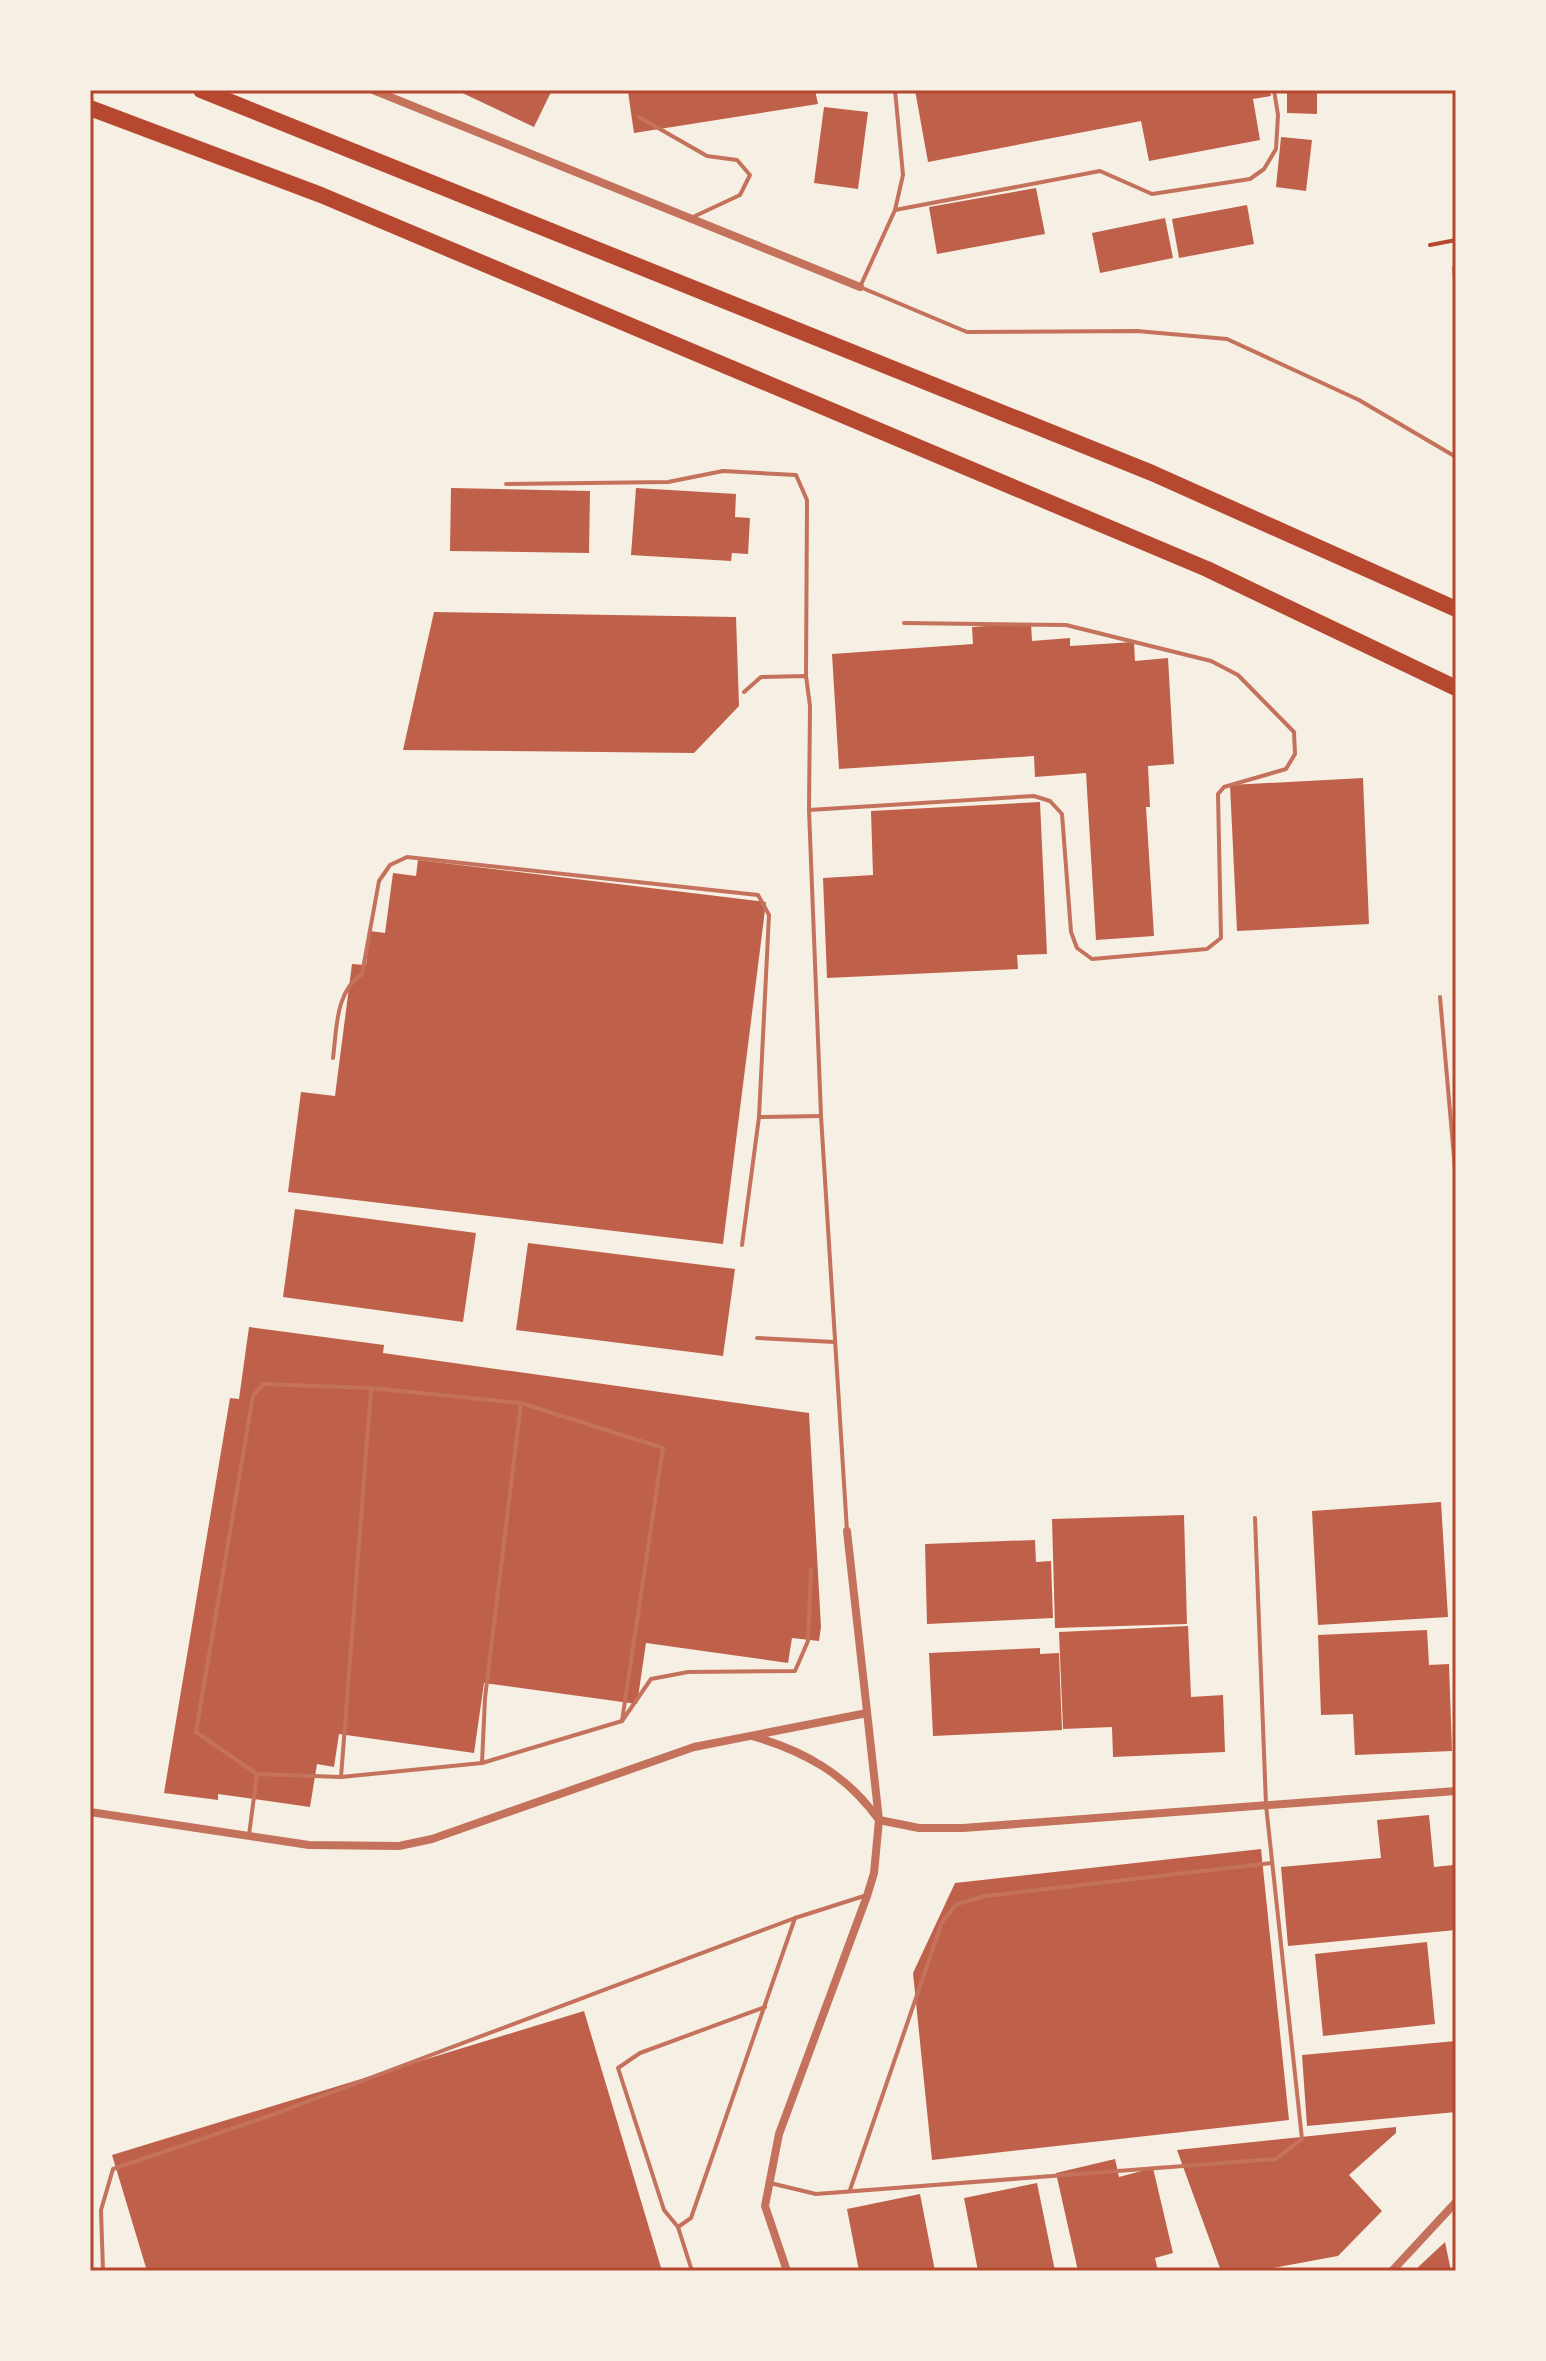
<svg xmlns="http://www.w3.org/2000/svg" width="1546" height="2361" font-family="'Roboto Condensed',sans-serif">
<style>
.building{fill:#bf614a}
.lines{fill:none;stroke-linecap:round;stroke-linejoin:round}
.path{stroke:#b5482f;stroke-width:4}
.service{stroke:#c5725c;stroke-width:4}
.minor{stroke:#c5725c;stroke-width:8}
.motorway{stroke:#b5482f;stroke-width:16}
.neatline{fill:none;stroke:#b5482f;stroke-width:3}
</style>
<rect width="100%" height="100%" fill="#f6efe4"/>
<!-- building -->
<g class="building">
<polygon points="456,90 552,90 534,127"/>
<polygon points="642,90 815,90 818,104 634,133 628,92"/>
<polygon points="915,90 1270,90 1271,96 1253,99 1260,140 1149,161 1141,121 928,162"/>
<polygon points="1287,90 1317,90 1317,114 1287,113"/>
<polygon points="824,107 868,112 858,189 814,183"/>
<polygon points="1281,137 1312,140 1306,191 1276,187"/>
<polygon points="1036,188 1045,234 937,254 929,207"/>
<polygon points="1247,205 1254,244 1179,258 1172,219"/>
<polygon points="1165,218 1173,258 1100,273 1092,233"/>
<polygon points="1456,266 1456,292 1454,292 1452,267"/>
<polygon points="451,488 590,491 589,553 450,551"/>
<polygon points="636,488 736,494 735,517 750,518 748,554 732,553 731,561 631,555"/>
<polygon points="434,612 736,617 739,706 694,753 403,750"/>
<polygon points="1031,623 1032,641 1070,638 1070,646 1134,642 1135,661 1168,658 1174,764 1148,766 1150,807 1146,807 1154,936 1096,940 1086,773 1035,777 1034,756 839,769 832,654 973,644 972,627"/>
<polygon points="1363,778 1369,924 1237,931 1230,785"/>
<polygon points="1040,802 1047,954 1017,955 1018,969 827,978 823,878 873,875 871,811"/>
<polygon points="418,860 766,902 723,1244 288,1192 301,1092 335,1096 352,964 366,965 370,931 385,933 393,873 416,876"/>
<polygon points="295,1209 476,1233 463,1322 283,1297"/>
<polygon points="528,1243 735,1269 723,1356 516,1330"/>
<polygon points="249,1327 384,1345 383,1353 809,1413 821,1627 819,1641 792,1638 788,1663 646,1643 637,1704 484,1683 474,1753 339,1734 334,1767 317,1764 310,1807 218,1794 218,1800 164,1793 230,1398 239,1399"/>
<polygon points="1441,1502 1448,1617 1318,1625 1312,1511"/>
<polygon points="1184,1515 1187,1624 1055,1628 1052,1519"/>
<polygon points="1035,1540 1036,1562 1051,1561 1053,1618 927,1624 925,1544"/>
<polygon points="1188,1626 1191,1697 1223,1695 1225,1752 1113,1757 1112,1727 1063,1729 1059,1632"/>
<polygon points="1427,1630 1429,1665 1449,1664 1452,1751 1355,1755 1353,1714 1321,1715 1318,1635"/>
<polygon points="1040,1648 1040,1654 1059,1653 1062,1730 933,1736 929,1653"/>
<polygon points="1429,1815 1434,1867 1453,1865 1456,1930 1288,1946 1281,1867 1381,1858 1377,1820"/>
<polygon points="1261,1849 1289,2120 932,2160 913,1973 955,1883"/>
<polygon points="1427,1942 1435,2024 1323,2036 1315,1954"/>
<polygon points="584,2011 662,2271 147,2271 112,2155"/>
<polygon points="1456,2041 1456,2112 1307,2126 1302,2055"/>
<polygon points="1396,2127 1396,2133 1349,2175 1382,2211 1338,2256 1257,2271 1221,2271 1177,2150"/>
<polygon points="1115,2159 1119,2177 1153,2168 1173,2253 1155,2258 1158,2271 1078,2271 1056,2173"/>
<polygon points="1037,2183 1055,2271 978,2271 964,2198"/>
<polygon points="920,2194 935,2271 859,2271 847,2209"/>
<polygon points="1445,2242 1451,2271 1414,2271"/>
</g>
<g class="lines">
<!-- path -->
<polyline class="path" points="1430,245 1456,240"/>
<!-- service -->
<g class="service">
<polyline points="895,90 903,175 895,210"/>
<polyline points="1274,90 1278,115 1276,149 1264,169 1250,179 1152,194 1100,171 895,210 860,287 967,332 1137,331 1227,339 1359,400 1456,457"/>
<polyline points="639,117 707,156 737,160 750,175 740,195 693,217"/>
<polyline points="506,484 668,482 723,471 796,475 807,500 806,676"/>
<polyline points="744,692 761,677 806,676 810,706 809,810 821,1116 847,1531"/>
<polyline points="809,810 1034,796 1050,801 1062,814 1071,932 1077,948 1092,959 1207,949 1221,938 1218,794 1224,787 1286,769 1295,754 1294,732 1238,675 1211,661 1066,625 904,623"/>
<polyline points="1440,997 1456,1180"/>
<path d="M333,1058C337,1028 335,992 362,974L379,881L390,865L407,857L758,895L769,915L759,1117"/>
<polyline points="742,1245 759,1117 821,1116"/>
<polyline points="757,1338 834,1342"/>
<polyline points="482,1763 485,1698 521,1403"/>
<polyline points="257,1774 196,1732 253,1396 263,1384 371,1388 521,1403 663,1448 622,1721"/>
<polyline points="341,1777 371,1389"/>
<polyline points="249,1835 257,1774 341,1777 482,1763 622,1721 651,1679 688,1672 795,1671 808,1641 811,1569"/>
<polyline points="770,2183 816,2194 1276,2159 1302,2139 1266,1805 1255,1518"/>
<polyline points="850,2190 942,1922 957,1904 985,1896 1272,1863"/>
<polyline points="678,2227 664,2210 618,2068 640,2053 765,2007"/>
<polyline points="103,2271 101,2210 113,2169 269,2116 795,1918 864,1896"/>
<polyline points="692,2271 678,2227 691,2218 795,1918"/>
</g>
<!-- minor -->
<g class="minor">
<polyline points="373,90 860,287"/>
<path d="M752,1736C805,1751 847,1775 879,1820L919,1828H963L1456,1791"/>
<polyline points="90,1812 309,1845 399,1846 432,1839 694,1747 867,1713"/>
<polyline points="787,2271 765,2206 779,2134 867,1896 874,1873 879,1820 847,1531"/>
<polyline points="1392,2271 1456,2202"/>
</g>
<!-- motorway -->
<g class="motorway">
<polyline points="201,90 1152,473 1456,609"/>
<polyline points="90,108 321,195 1207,569 1456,688"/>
</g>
</g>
<!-- border -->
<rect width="1546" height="2361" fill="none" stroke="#f6efe4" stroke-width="184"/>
<rect x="92" y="92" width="1362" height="2177" class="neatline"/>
</svg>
